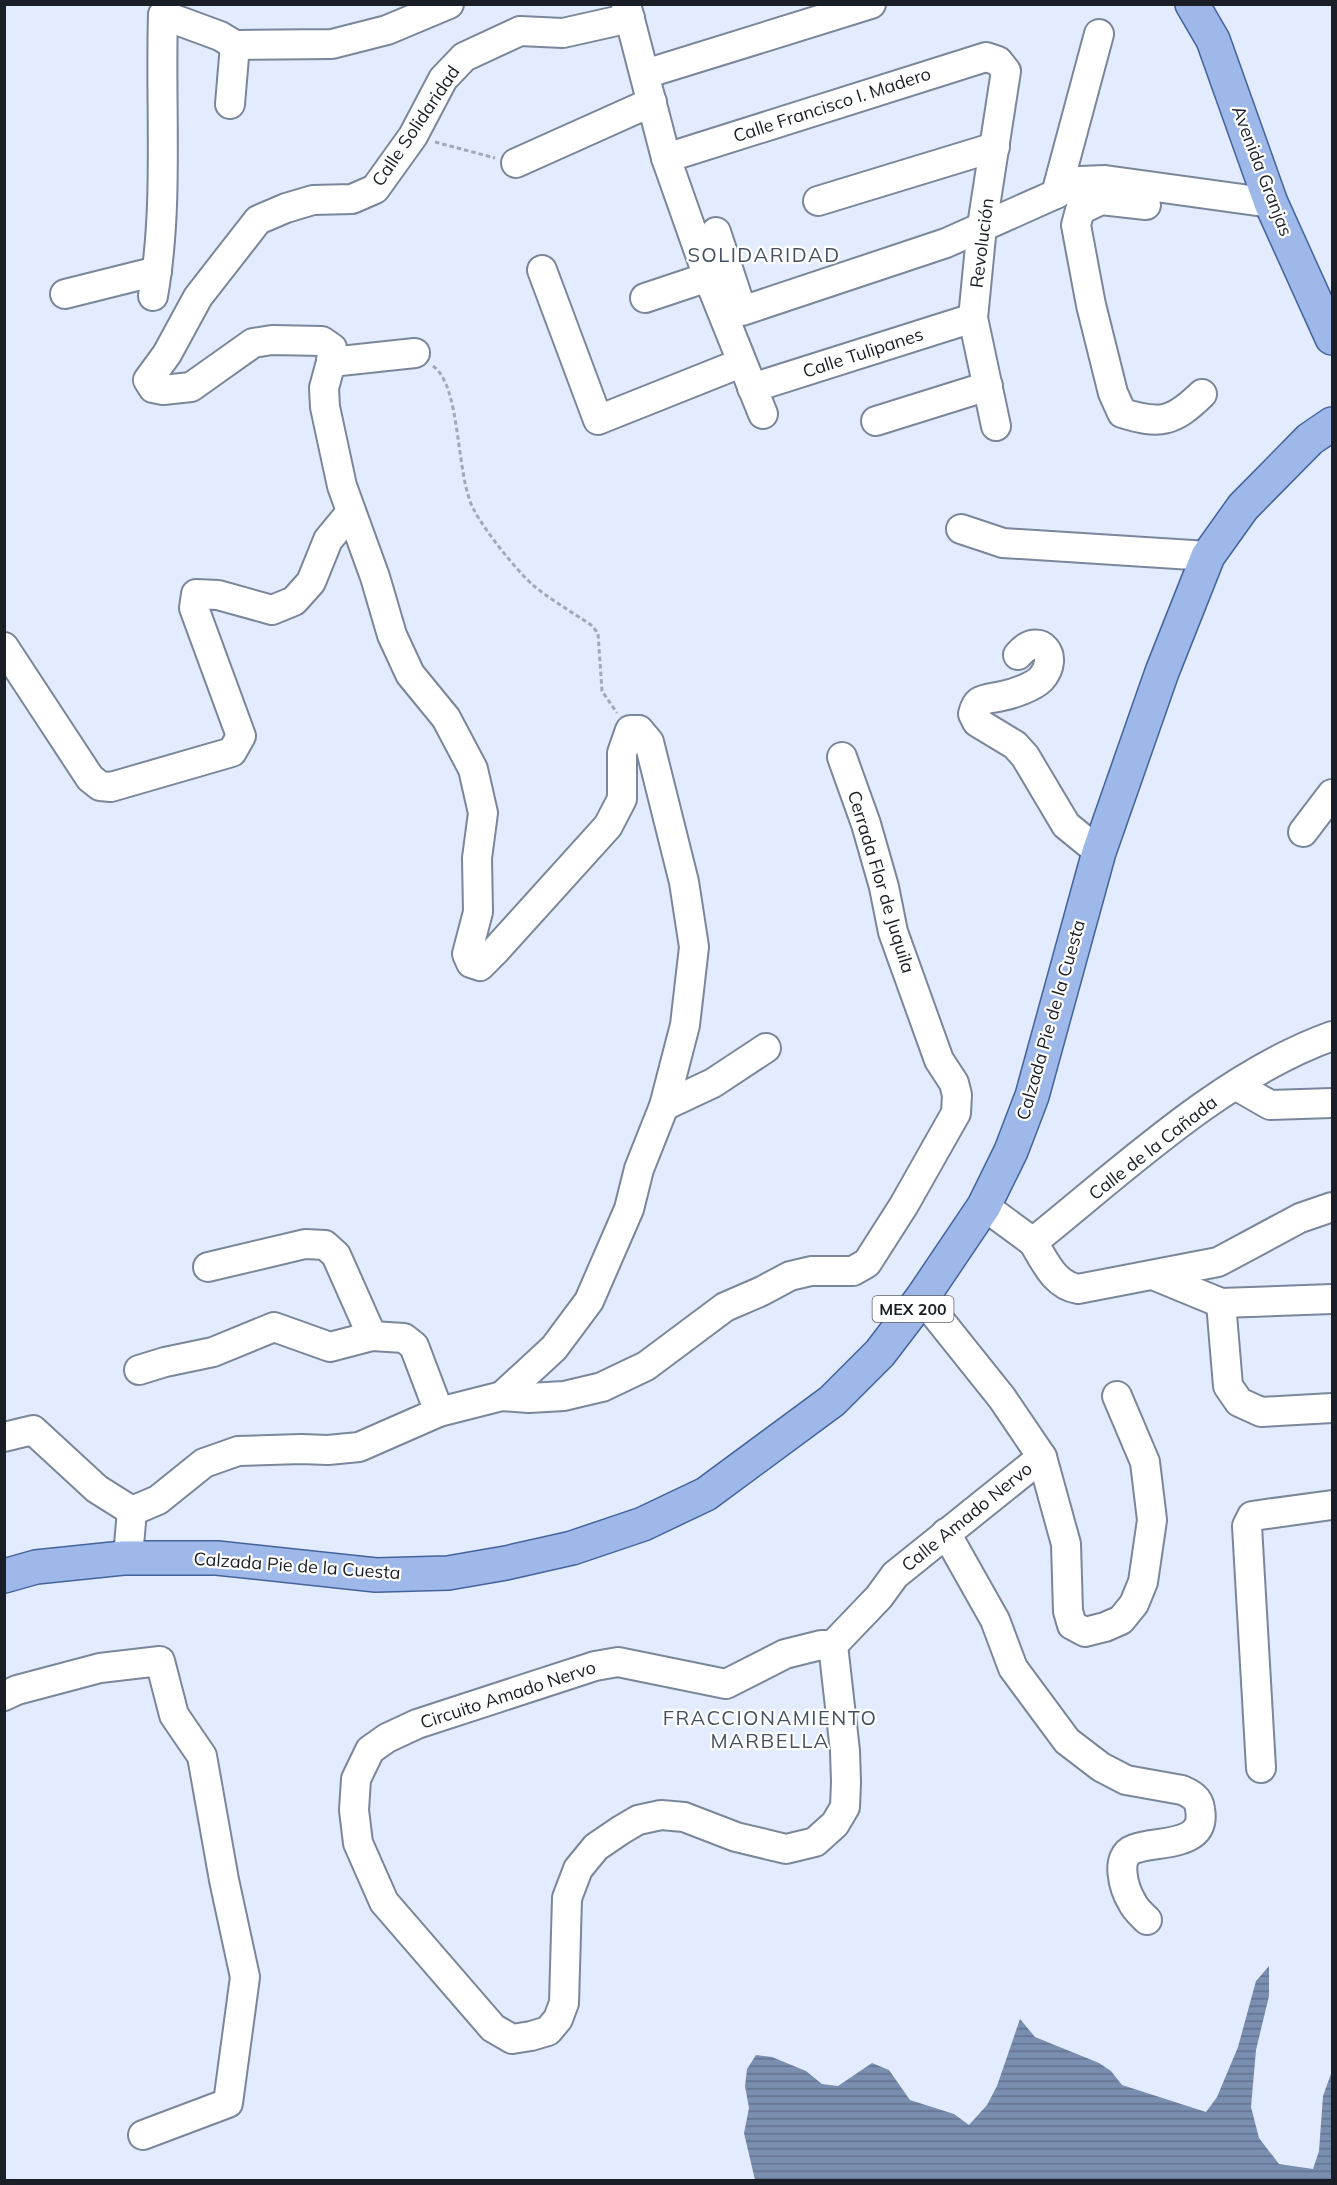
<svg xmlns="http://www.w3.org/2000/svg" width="1337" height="2185" font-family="Mulish,sans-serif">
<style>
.water{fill:url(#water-rules)}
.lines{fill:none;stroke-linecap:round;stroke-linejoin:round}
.minor-casing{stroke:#7a869a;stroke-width:32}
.major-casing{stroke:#44639b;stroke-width:36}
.path{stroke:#a1a9b7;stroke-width:3;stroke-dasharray:4.5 3;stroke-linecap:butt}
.minor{stroke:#fff;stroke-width:28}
.major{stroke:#9db8e9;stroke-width:33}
.labels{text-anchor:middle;stroke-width:4.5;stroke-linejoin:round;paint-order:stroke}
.shield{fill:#fff;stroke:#5f6267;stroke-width:1.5}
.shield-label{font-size:16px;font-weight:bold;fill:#1a1e26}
.street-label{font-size:18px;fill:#1a1e26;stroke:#fff}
.neighbourhood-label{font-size:20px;letter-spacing:1.5px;fill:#465062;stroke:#fff}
</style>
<defs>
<pattern id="water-rules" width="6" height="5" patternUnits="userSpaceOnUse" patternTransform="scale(1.5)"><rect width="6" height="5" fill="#7a8eb0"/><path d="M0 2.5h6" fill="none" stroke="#63738f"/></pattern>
</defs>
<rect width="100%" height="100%" fill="#e2ecfe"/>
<!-- water -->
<polygon class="water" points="1269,1966 1269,1996 1256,2050 1251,2107 1259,2138 1279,2164 1313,2169 1319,2151 1323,2096 1332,2071 1332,2180 755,2180 744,2133 749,2108 745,2086 747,2069 756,2055 772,2057 806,2071 822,2084 838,2086 872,2063 889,2070 910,2100 954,2114 969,2125 987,2105 997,2086 1020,2019 1035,2037 1099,2063 1111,2071 1122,2085 1206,2112 1217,2097 1238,2047 1256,1981"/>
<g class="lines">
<!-- minor casing -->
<g class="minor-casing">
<g id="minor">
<polyline points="626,4 666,158 708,277 763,414"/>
<polyline points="163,15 220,36 235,45 332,44 387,30 449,4"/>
<polyline points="645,74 871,4"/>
<polyline points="230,104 235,45"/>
<polyline points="666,158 986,57 998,61 1006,71 982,226 973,318 996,426"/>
<polyline points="516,163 652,102"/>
<polyline points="1056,194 1099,34"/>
<polyline points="818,201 995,147"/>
<path d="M1146,205L1101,200L1080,210L1076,225L1091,305L1113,393L1122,413C1161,425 1173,422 1202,394"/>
<polyline points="716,232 742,311 946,243 1056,194 1080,181 1105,180 1271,203"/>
<polyline points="542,270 598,420 741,363"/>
<polyline points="65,294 157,271"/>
<path d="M153,296C169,207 160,106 163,15"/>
<polyline points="645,298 708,277"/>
<polyline points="415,353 331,362 324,388 325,407 342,486 375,577 392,635 410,674 446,718 473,769 483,813 477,858 478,912 467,954 471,963 480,966 495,951 608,826 622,799 622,753 630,730 639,730 649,742 684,882 694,947 685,1025 664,1106 639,1169 629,1209 589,1301 554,1348 502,1396"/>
<polyline points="331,362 332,348 322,341 272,340 253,343 191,387 163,390 153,388 148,380 167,354 198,297 258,220 286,208 313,200 352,199 375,189 413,136 443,79 464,57 520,31 563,33 630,18"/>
<polyline points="752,388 973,318"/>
<polyline points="876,421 988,386"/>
<polyline points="961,529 1003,543 1208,556"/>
<polyline points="4,647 90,778 100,786 111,787 232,752 241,736 194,608 196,594 218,595 272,610 294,601 311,582 328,540 351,512"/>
<path d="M1018,655C1040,629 1061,657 1041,679C1033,687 1013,694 1002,696C995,698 985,698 979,702C975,705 974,710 973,714L977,722L1015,745L1025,756L1066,825L1099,852"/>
<polyline points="1303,832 1332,794"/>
<polyline points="1237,1086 1270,1105 1332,1103"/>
<polyline points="664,1106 713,1083 766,1048"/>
<path d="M984,1206L1033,1242C1124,1169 1223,1075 1332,1036"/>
<path d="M1033,1242C1045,1261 1054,1285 1078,1289L1218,1262L1300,1218L1332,1207"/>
<polyline points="208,1267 305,1244 325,1245 336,1255 372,1336"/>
<polyline points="1153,1275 1221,1303 1332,1299"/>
<polyline points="922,1298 1002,1398 1042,1457 1066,1544 1068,1611 1072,1625 1085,1632 1105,1627 1121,1620 1134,1604 1143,1582 1152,1520 1145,1462 1117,1396"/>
<polyline points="1221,1303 1228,1386 1239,1402 1261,1412 1332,1408"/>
<polyline points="139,1370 165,1362 213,1352 274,1327 330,1347 372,1336 404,1338 414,1346 439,1412"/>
<polyline points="4,1437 33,1430 97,1489 132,1511"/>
<polyline points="132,1511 158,1500 204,1463 238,1451 301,1449 328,1450 359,1447 439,1412 502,1396 529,1398 564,1396 602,1387 646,1366 725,1307 762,1291 790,1276 811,1271 853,1271 867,1263 904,1205 956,1113 957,1095 954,1083 939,1060 893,932 884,887 866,824 842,757"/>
<path d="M946,1533L995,1620L1013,1668L1067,1741L1101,1767L1126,1780L1182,1790C1191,1794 1199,1798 1200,1809C1207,1848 1158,1840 1134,1849C1114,1856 1124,1889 1132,1902C1135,1909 1142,1915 1147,1920"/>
<polyline points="123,1558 129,1545 132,1511"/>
<polygon points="821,1645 833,1645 845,1751 846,1782 845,1807 835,1824 815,1842 786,1849 736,1837 684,1817 661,1815 638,1820 621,1830 596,1847 578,1869 567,1898 564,2003 558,2019 548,2031 531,2036 512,2039 493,2028 384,1902 358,1843 354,1810 356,1779 370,1750 387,1738 417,1724 595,1666 618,1662 726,1684 785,1654"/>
<polyline points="833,1645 879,1597 895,1575 1042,1457"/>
<polyline points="4,1696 17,1690 100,1668 160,1661 174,1715 202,1756 224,1880 245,1977 228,2103 143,2135"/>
<polyline points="1261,1768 1247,1526 1252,1516 1332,1505"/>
</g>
</g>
<!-- major casing -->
<g class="major-casing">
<g id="major">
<polyline points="1192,4 1213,40 1271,203 1332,338"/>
<polyline points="4,1576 36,1567 123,1558 217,1558 376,1575 448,1573 506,1563 572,1548 643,1524 706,1494 832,1401 880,1353 922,1298 984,1206 1011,1151 1032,1096 1099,852 1162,672 1208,556 1243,507 1310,439 1332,424"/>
</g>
</g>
<!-- path -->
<g class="path">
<polyline points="435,142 495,158"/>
<path d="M433,366C462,387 455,475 474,510C485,531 516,570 534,586C551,600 572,612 591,625L598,633L602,691L617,713"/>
</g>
<!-- minor -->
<use href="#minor" class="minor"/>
<!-- major -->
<use href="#major" class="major"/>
</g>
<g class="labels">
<!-- shield labels -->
<rect class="shield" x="872.5" y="1296" width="81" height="26" rx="4.5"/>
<g class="shield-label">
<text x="913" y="1315">MEX 200</text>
</g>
<!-- street labels -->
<g class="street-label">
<text transform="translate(832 105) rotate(-18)" y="6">Calle Francisco I. Madero</text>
<text transform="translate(416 126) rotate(-56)" y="6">Calle Solidaridad</text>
<text transform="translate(1262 171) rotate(69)" y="6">Avenida Granjas</text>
<text transform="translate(982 243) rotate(-83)" y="6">Revolución</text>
<text transform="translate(863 353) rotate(-18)" y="6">Calle Tulipanes</text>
<text transform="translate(881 882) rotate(73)" y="6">Cerrada Flor de Juquila</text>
<text transform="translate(1051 1020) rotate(-74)" y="6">Calzada Pie de la Cuesta</text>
<text transform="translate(1153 1148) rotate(-38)" y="6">Calle de la Cañada</text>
<text transform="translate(967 1517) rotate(-39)" y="6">Calle Amado Nervo</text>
<text transform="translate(297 1566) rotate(4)" y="6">Calzada Pie de la Cuesta</text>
<text transform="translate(508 1695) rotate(-18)" y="6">Circuito Amado Nervo</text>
</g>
<!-- neighbourhood labels -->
<g class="neighbourhood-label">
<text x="764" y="262">SOLIDARIDAD</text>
<text x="770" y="1725">FRACCIONAMIENTO<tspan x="770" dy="23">MARBELLA</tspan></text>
</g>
</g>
<!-- border -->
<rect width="1337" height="2185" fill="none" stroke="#1a1e26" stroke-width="12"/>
</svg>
